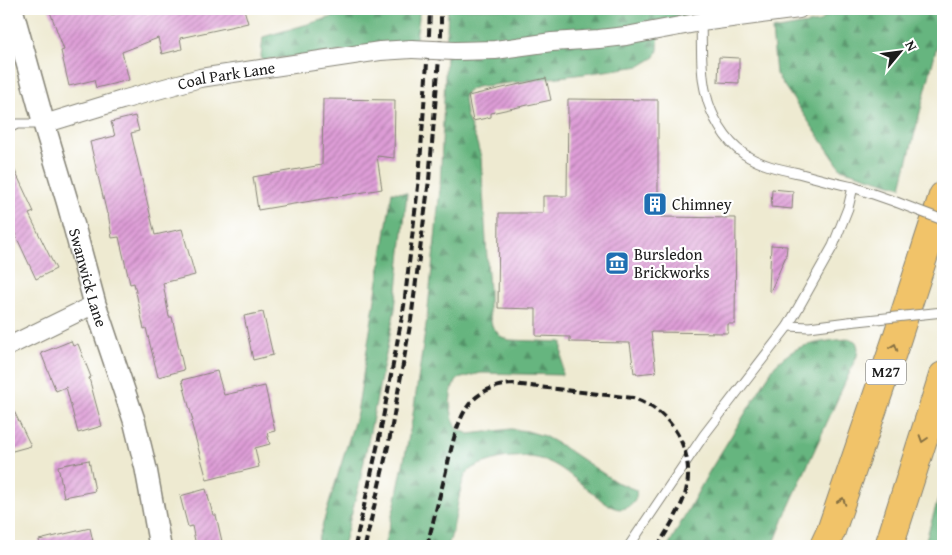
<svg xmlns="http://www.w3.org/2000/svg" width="952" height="555" font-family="'Gentium Book Plus',serif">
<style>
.forest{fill:url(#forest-firs);stroke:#41684e}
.building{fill:url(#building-hatch)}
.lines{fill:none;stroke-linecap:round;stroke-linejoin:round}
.service-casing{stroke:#858376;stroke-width:11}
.minor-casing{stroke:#858376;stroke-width:20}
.tertiary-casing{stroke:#858376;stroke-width:24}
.motorway-casing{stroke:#858376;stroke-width:30}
.service{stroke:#fff;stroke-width:9}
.minor{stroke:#fff;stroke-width:18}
.tertiary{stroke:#fff;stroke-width:21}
.motorway{stroke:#f1c369;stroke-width:28}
.rail{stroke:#1c1c1c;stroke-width:4;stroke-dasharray:8 4;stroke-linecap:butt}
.service-bridge-casing{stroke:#858376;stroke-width:11;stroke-linecap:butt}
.minor-bridge-casing{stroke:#858376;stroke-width:20;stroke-linecap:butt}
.service-bridge{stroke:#fff;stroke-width:9}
.minor-bridge{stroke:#fff;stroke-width:18}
.oneway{stroke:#867042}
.labels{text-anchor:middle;stroke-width:4.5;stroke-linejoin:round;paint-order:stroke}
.shield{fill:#fff;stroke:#606060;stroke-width:1}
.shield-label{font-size:15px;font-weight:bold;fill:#1c1c1c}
.street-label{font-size:16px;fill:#1c1c1c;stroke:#fff}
.poi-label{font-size:16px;fill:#1c1c1c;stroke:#fff;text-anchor:start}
</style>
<defs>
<pattern id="forest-firs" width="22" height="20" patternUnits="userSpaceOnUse" patternTransform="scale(1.25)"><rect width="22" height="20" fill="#66b57f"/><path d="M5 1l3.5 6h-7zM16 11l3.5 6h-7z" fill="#539267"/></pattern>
<pattern id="building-hatch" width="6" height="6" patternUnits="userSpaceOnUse" patternTransform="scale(1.25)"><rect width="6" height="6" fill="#de9dd7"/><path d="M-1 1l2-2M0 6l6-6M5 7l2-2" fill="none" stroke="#b37fae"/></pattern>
</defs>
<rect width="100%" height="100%" fill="#fff"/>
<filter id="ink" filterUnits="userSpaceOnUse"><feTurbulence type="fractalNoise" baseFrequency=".02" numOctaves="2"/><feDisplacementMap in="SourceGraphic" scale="10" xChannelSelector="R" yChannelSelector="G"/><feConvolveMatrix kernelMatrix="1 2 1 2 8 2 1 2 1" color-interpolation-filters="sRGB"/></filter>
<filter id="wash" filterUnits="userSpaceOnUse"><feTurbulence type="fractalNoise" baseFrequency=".0096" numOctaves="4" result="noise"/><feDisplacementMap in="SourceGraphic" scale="20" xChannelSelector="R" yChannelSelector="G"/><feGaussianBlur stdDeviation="1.12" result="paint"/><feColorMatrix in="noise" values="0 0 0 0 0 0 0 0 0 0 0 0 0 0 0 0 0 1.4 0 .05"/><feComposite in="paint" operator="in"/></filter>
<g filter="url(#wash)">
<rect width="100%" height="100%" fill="#eeead1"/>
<!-- forest -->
<g class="forest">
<polygon points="360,9 419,9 419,18 415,44 262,60 261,56 263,37"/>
<path d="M448,9H554L561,11L677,9C687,10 690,14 694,23L659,29L658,50L655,57L640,66L584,74L476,87L467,91L464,98L466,115L476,140L481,157L489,291V312L492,326L500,336L509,340L562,342V375L481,373L458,379L452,388L450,403L453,420L458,429L469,434L511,429L527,431L544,436L562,446L616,482L636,490C639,502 627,512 615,508C606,505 598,497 590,491C563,470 550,454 513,457C507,457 501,458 494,460C486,463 473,465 467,473C460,482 457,512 454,524C453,532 450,539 448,546H384L395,504L412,421L427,318L440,189Z"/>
<polygon points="835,9 943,9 943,22 901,187 841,169 776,74 772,30 819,22"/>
<polygon points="392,192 407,193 395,309 359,486 343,546 316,546 357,413"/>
<path d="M849,339L856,341L858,348L857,356L786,513L773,546H668L709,472L775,365C783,358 791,351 801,347C816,342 834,340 849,339Z"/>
<polygon points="943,483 943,546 924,546"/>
</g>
<g id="blocks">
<!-- building -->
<g class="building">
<polygon points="49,9 109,9 112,15 127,9 144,9 146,14 170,9 244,9 248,23 180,38 182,49 162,54 158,38 122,52 129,80 96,88 94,80 69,86 61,51 64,50"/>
<polygon points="719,57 739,58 739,83 718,82"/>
<polygon points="546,78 551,100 491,113 491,117 473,121 468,96"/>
<polygon points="323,99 395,100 394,158 377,156 382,189 258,210 253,177 322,165"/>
<polygon points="568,99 658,100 658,198 659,202 661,217 736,218 735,324 728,324 728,333 651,332 656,372 637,374 636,372 634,373 630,343 570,342 570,337 536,336 536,309 498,308 499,213 543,213 543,196 567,196"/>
<polygon points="135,116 139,131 131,133 155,235 182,229 195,275 163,283 169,317 172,317 184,370 158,377 146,328 144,329 134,283 130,284 119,237 112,238 108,213 107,214 90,142 115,136 111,122"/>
<polygon points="9,158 34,212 29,214 56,269 36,279 9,221"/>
<polygon points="772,189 793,191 792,209 771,207"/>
<polygon points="771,245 787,246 786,256 770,292 769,291"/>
<polygon points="263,312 273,355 253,360 244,316"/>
<polygon points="71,341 73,346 78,344 91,377 89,378 102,426 78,433 66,387 56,391 41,353"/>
<polygon points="217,371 224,395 265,386 275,431 267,433 270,444 255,448 259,467 207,480 191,422 193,421 182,380"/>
<polygon points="9,401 31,446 9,452"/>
<polygon points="89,460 95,491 64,497 58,466"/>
<polygon points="206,489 213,515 216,515 223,546 196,546 192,526 188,527 180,496"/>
<polygon points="90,528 94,546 40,546 39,540"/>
</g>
</g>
</g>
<g filter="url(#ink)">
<use href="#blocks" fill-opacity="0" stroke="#858376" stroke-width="1"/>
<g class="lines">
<!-- service casing -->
<g class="service-casing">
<g id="service">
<path d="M701,22C702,45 700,71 706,94C711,116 725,141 744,154C760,165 779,169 798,173C816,178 835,183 853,187"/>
<polyline points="9,128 17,124 43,124"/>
<polyline points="788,326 809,327 848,322"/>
<polyline points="629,546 704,435 788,326 833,246 848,208 853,187 896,202"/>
</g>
</g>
<!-- minor casing -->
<g class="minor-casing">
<g id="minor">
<polyline points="455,51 495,50 552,42 599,39 626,36 701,22 799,9"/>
<path id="s1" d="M44,124L122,100L200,78L380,51L412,49"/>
<polyline points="9,346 95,304"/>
</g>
</g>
<!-- tertiary casing -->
<g class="tertiary-casing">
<g id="tertiary">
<path id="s2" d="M12,9L44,124L68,204L95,304L134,420L146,469L160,546"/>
</g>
</g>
<!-- motorway casing -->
<g class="motorway-casing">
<g id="motorway">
<polyline points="824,546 831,531 896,341 943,196"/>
<polyline points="889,546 943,376"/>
</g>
</g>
<!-- service -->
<use href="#service" class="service"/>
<!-- minor -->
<use href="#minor" class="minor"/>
<!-- tertiary -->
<use href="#tertiary" class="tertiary"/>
<!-- motorway -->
<use href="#motorway" class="motorway"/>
<!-- rail -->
<g class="rail">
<polyline points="355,546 379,439 404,306 419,178 429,34 430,9"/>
<polyline points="365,546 389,442 411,320 429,180 441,34 441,9"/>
<path d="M427,546C433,522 439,499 445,475C451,452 456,416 474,399C485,389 498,385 513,384L633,398C673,411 697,454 685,495C679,513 667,530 658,546"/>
</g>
<!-- service-bridge casing -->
<g class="service-bridge-casing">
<g id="service-bridge">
<polyline points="896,202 943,220"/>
<polyline points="848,322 943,312"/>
</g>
</g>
<!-- minor-bridge casing -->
<g class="minor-bridge-casing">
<polyline id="minor-bridge" points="412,49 455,51"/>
</g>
<!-- service-bridge -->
<use href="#service-bridge" class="service-bridge"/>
<!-- minor-bridge -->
<use href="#minor-bridge" class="minor-bridge"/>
</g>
<!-- one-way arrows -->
<defs><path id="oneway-chevron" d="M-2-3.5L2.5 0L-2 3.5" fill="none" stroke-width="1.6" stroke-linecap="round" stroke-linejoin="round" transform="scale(1.25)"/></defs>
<g class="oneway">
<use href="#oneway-chevron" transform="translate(894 347) rotate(-71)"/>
<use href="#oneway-chevron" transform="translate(923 439) rotate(108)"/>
<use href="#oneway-chevron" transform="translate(842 501) rotate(-71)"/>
</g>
</g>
<!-- icons -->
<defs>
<g id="building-square" transform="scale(1.25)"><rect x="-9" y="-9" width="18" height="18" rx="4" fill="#1f6fb2" stroke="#fff"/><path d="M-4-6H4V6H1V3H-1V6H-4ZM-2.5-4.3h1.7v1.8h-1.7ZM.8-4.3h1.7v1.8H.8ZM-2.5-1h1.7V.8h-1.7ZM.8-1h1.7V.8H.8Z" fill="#fff"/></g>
<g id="museum-square" transform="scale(1.25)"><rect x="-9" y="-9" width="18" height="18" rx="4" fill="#1f6fb2" stroke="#fff"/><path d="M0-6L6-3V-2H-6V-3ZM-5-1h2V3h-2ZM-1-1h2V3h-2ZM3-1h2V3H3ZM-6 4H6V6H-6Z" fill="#fff"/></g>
</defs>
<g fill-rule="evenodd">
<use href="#building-square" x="655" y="204"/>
<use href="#museum-square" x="617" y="263"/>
</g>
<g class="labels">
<!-- shield labels -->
<rect class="shield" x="866" y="359.5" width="40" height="25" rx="4"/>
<g class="shield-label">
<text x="886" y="377">M27</text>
</g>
<!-- street labels -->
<g class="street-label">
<text dy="6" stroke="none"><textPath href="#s1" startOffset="189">Coal Park Lane</textPath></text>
<text dy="6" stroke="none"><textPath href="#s2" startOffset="279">Swanwick Lane</textPath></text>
</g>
<!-- poi labels -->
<g class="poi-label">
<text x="672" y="210">Chimney</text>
<text x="634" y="260">Bursledon<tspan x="634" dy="18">Brickworks</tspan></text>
</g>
</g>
<!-- margin -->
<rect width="952" height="555" fill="none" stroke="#fff" stroke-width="30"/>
<!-- north arrow -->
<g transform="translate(900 52) rotate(61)" stroke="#ffffff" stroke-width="4" paint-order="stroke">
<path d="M0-4L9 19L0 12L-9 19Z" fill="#1c1c1c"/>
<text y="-8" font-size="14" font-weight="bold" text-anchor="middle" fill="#1c1c1c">N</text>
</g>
</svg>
